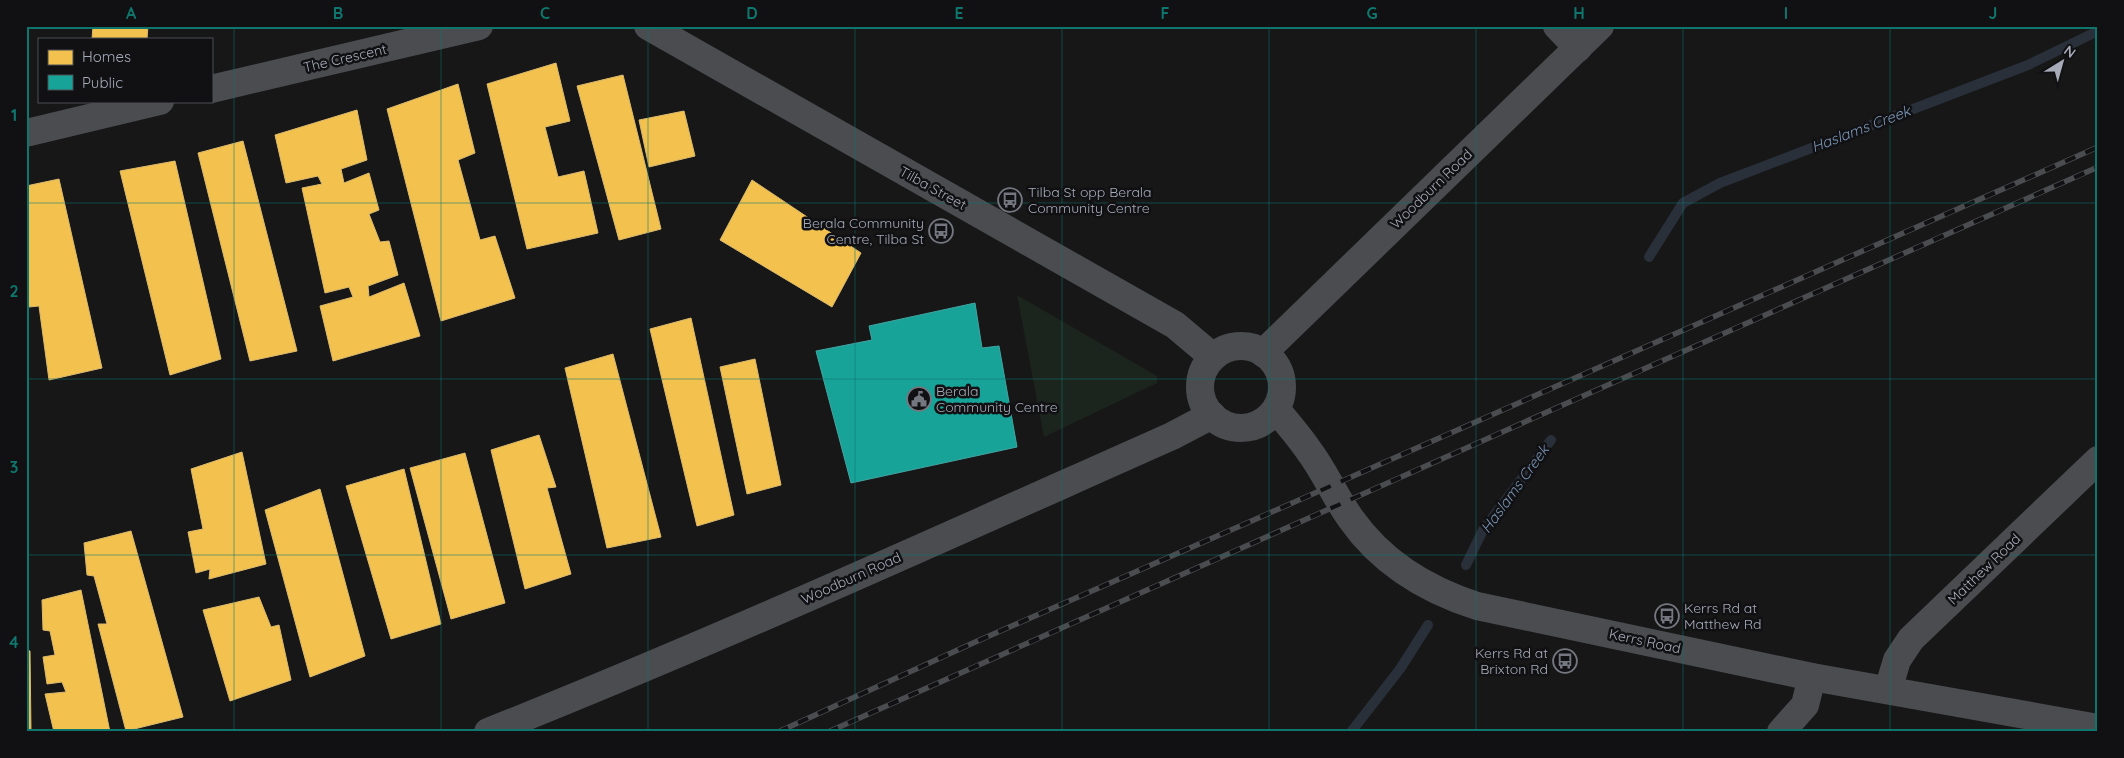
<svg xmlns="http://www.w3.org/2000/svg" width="2124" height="758" font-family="Quicksand,sans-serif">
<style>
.green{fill:#1c241e}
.homes{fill:#f2c14e;stroke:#dcba6e}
.public{fill:#17a398;stroke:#42a5a2}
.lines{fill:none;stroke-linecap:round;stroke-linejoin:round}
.stream{stroke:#29303a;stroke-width:10}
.minor{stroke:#4a4c50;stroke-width:28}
.rail-casing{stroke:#4b4c4f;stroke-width:5.5}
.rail{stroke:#111113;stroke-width:4;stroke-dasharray:11;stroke-linecap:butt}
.grid{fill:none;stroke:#0f766e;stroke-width:1;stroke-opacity:0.55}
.labels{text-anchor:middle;stroke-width:5;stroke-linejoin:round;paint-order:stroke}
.street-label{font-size:14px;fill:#a7abb9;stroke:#111113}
.poi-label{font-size:14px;fill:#a7abb9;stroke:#111113;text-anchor:start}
.water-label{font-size:15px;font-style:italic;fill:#7b96b7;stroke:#111113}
.neatline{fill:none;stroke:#0f766e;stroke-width:2}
.grid-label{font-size:16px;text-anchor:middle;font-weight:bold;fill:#0f766e}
</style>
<rect width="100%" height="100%" fill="#171717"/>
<!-- green -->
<polygon class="green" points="1017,295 1157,376 1157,383 1044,437"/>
<!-- homes -->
<g class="homes">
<polygon points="93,26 148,26 147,39 92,39"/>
<polygon points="556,63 570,121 545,127 558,177 584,171 598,233 527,249 487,84"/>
<polygon points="623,75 661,229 619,240 577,86"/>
<polygon points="458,84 475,153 458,160 480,240 495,236 515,298 441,321 387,109"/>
<polygon points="357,110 367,160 341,169 344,183 369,173 379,210 369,214 380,242 389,241 398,275 368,286 369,297 404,283 420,336 333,361 320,306 353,297 349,287 325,293 302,188 322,184 318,176 286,183 275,135"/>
<polygon points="684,111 695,156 649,167 639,120"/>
<polygon points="243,141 297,351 250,361 198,153"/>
<polygon points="175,161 221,359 170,375 120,171"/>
<polygon points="59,179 102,368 49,380 39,306 29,307 26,283 26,186"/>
<polygon points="752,180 861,253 832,307 720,240"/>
<polygon points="691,318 734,515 697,526 650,329"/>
<polygon points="613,354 661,537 607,548 565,368"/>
<polygon points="755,359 781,485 747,494 720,367"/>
<polygon points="539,435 556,487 547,488 571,574 525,589 491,450"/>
<polygon points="242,452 266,564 209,579 210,569 196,573 188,532 203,529 191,469"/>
<polygon points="465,453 505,603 451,619 410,468"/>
<polygon points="404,469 441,624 391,639 346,486"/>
<polygon points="320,489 365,656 310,677 265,510"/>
<polygon points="131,531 183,717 126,731 98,624 107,624 94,576 87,575 84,543"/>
<polygon points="81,590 110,732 54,732 45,694 66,692 62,682 47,684 43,657 55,655 50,631 43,630 42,600"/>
<polygon points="259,597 271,627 279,625 291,680 230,701 203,610"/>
<polygon points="26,650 30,651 31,732 26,732"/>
</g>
<!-- public -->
<polygon class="public" points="975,303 982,348 999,346 1017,447 851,483 816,351 872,340 869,326"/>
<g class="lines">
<!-- stream -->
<g class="stream">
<polyline points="1649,257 1683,203 1720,183 2028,65 2098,31"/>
<polyline points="1466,565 1483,530 1551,440"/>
<polyline points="1351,732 1400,669 1428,625"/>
</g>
<!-- minor -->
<g class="minor">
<polyline points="648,26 1175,325 1213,357"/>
<polyline points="1557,26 1578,48"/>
<polyline points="211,89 479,26"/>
<polyline points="26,133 160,101"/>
<circle cx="1241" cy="387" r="41"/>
<polyline points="1263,353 1600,26"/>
<path d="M1276,409C1287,423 1299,436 1309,451C1325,472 1335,497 1351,519C1382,563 1427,590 1477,606L1812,677L2098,728"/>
<polyline points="1888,690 1897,660 1911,639 2098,460"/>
<path d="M488,732C719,640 945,537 1172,436L1212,415"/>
<polyline points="1781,732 1805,705 1812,677"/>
</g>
<!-- rail casing -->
<g class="rail-casing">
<g id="rail">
<polyline points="778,732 973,643 1290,504 2098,147"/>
<polyline points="828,732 2098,167"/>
</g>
</g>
<!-- rail -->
<use href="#rail" class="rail"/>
</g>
<!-- grid -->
<path class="grid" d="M234,26V732M441,26V732M648,26V732M855,26V732M1062,26V732M1269,26V732M1476,26V732M1683,26V732M1890,26V732M26,203H2098M26,379H2098M26,555H2098"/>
<!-- icons -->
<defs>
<g id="bus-ring" transform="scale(1.25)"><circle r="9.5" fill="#111113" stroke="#757780" stroke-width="1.5"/><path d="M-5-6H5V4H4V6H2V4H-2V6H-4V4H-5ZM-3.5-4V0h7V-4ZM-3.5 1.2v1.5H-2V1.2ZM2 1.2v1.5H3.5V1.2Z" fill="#757780"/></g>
<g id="civic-ring" transform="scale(1.25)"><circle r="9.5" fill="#111113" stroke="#757780" stroke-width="1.5"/><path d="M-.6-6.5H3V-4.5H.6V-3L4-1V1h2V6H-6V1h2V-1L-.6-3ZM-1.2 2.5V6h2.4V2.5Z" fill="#757780"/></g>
</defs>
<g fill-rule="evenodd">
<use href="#bus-ring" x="1010" y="200"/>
<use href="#bus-ring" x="941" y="231"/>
<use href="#civic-ring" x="919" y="399"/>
<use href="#bus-ring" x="1667" y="616"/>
<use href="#bus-ring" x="1565" y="661"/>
</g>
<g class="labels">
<!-- street labels -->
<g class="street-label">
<text transform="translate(345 58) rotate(-13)" y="5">The Crescent</text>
<text transform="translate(933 188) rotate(29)" y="5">Tilba Street</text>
<text transform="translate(1431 189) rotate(-44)" y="5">Woodburn Road</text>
<text transform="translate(1984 569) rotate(-44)" y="5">Matthew Road</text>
<text transform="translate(851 578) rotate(-24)" y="5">Woodburn Road</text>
<text transform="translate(1645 641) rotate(12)" y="5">Kerrs Road</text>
</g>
<!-- poi labels -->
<g class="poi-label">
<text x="1028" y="197">Tilba St opp Berala<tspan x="1028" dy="16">Community Centre</tspan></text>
<text x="924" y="228" text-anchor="end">Berala Community<tspan x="924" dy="16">Centre, Tilba St</tspan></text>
<text x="936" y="396">Berala<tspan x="936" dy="16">Community Centre</tspan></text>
<text x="1684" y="613">Kerrs Rd at<tspan x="1684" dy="16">Matthew Rd</tspan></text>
<text x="1548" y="658" text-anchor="end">Kerrs Rd at<tspan x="1548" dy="16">Brixton Rd</tspan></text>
</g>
<!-- water labels -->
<g class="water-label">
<text transform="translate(1861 129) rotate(-21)" y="5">Haslams Creek</text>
<text transform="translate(1515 489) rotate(-54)" y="5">Haslams Creek</text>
</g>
</g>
<!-- border -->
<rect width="2124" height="758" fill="none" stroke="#111113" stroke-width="55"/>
<!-- legend -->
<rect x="38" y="38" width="175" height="65" fill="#111113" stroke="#4d4f55"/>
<rect x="48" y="50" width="25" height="15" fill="#f2c14e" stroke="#4d4f55"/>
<text x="82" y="62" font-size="15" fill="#a7abb9">Homes</text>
<rect x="48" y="75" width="25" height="15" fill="#17a398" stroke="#4d4f55"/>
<text x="82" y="88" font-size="15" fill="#a7abb9">Public</text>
<!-- north arrow -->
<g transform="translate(2062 62) rotate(37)" stroke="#111113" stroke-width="4" paint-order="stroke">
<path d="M0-4L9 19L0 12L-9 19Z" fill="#a7abb9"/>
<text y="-8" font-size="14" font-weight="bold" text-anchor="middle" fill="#a7abb9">N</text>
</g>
<rect x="28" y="28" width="2068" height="702" class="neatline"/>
<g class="grid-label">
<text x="131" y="19">A</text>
<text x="338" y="19">B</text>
<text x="545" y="19">C</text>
<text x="752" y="19">D</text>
<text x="959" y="19">E</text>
<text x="1165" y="19">F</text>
<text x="1372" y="19">G</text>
<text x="1579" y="19">H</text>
<text x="1786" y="19">I</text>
<text x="1993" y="19">J</text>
<text x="14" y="121">1</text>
<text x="14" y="297">2</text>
<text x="14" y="473">3</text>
<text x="14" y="648">4</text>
</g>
</svg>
